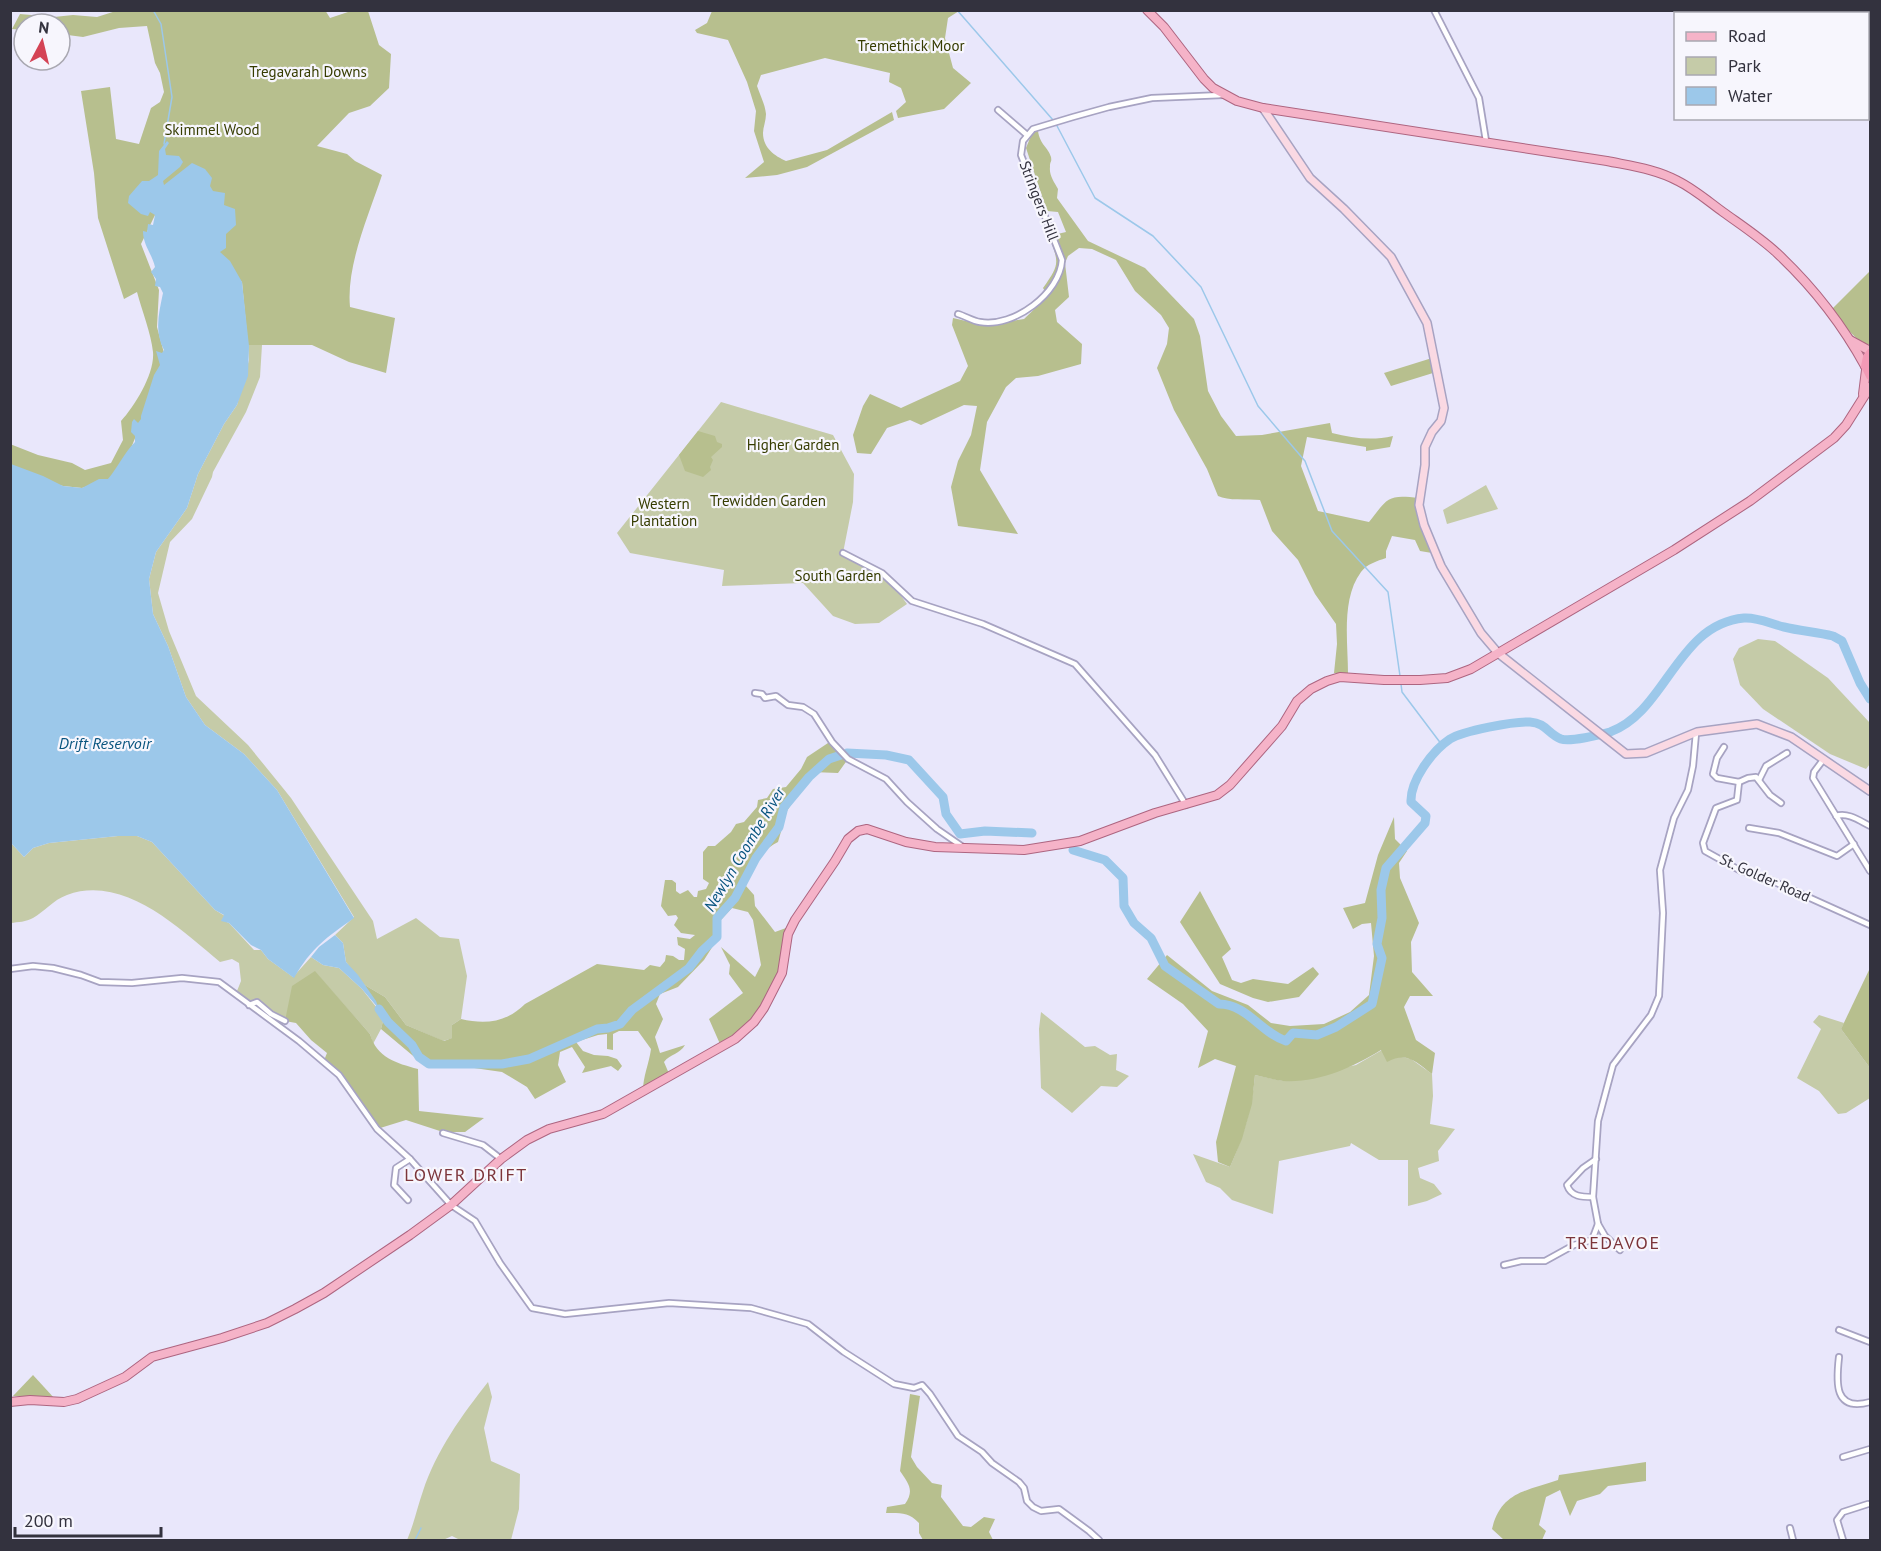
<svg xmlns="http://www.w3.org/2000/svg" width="1881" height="1551" font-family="'PT Sans',sans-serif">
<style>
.green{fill:#c5cba8}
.forest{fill:#b7bf8e}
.water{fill:#9cc8ea}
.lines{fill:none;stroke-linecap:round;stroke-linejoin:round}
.stream{stroke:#9cc8ea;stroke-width:1.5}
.river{stroke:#9cc8ea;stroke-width:9}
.minor-casing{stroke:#a7a3c2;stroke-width:8}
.secondary-casing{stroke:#a7a3c2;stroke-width:10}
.primary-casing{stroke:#ad6580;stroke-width:10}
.trunk-casing{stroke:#ad6580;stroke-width:10}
.minor{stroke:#fff;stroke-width:4.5}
.secondary{stroke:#fad9e3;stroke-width:7}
.primary{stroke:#f5b3c8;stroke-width:8}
.trunk{stroke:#f29ab6;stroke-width:8}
.labels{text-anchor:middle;stroke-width:4.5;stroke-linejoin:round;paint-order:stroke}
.park-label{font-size:15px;fill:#363c00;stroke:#f7f6fd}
.street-label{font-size:15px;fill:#33323e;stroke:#f7f6fd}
.water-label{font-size:16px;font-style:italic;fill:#08547f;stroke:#f7f6fd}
.quarter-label{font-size:18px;letter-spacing:1.5px;fill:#7c353a;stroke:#f7f6fd}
</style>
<rect width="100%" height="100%" fill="#e9e7fb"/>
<!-- green -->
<g class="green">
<polygon points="248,345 262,345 260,377 246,412 213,472 212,477 192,519 170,542 158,593 169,631 196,696 248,745 291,798 373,921 377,939 416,918 440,937 459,939 467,976 461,1019 452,1025 453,1038 443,1041 406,1025 385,997 363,984 346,962 343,943 335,935 354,917 277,790 244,754 205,725 186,697 168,646 153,614 149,579 156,552 187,508 198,474 224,424 237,405 249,360"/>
<polygon points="721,402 833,435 854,474 853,502 843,553 888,578 907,604 879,623 855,624 833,616 803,583 722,586 724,570 630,553 617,533"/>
<polygon points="1486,485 1498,509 1447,524 1443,510"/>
<polygon points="1758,639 1775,641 1828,678 1870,723 1870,764 1866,769 1830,754 1763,709 1740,685 1733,659 1739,648"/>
<path d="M10,828L11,843L24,857L33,848L49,843L118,836H137L152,842L215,910L225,916L222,920L229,923L254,950H261L268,959L293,977L311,957L323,965L339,968L362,989L384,1017L381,1029L373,1044L370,1034L315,972L285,1021L271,1014L254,1000H247L237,991L241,981L239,963L232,959L220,962C180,929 124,874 67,895C53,900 44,912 33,918C26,922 18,922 11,923Z"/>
<polygon points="1041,1012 1085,1047 1095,1046 1110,1055 1117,1054 1116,1070 1129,1076 1117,1087 1101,1086 1072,1113 1041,1088 1039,1029"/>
<polygon points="1819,1015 1844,1023 1841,1029 1870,1068 1870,1098 1846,1113 1838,1114 1819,1091 1797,1078 1821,1029 1813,1022"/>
<path d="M1382,1050L1397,1056L1411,1059L1432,1074L1433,1096L1430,1124L1455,1129L1438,1151L1439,1161L1418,1168L1420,1178L1434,1184L1442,1194L1427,1201L1408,1206V1160H1379L1351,1143L1350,1146L1279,1161L1273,1214L1232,1200L1220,1188L1206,1182L1193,1154L1230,1167C1244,1135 1252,1109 1255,1075L1283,1081L1356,1065Z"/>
<path d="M488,1382L492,1397L484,1428L491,1461L520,1474L519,1509L511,1540H460L452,1536L443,1540H407C414,1524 417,1508 423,1491C436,1451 462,1415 488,1382Z"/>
</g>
<!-- forest -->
<g class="forest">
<path d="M119,10H325L330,18L348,12L368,11L379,45L391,54L389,88L370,106L349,113L317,146L347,154L355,161L382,175C369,215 346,265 350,307L395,318L386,373L349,362L312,345H248L242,282L155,215L141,244L159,290L157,327L164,353L151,399L120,475L82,488L63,486L11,472L10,444L38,455L72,463L85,470L111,463L123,440L121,421C135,406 155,373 153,352C151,333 142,311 137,292L124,299L98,218L94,173L81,91L110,87L116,139L139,144L151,108L160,102L164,92L160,73L155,63L147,26L119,28L83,37L60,34V24H24V30L12,29L20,14L54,17L73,15L97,17Z"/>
<path d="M712,11H959L948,18L945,38L953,68L971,83L944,109L898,118L896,111L906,102L901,88L889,82L890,73L825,58L761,75L757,86C760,95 765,104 766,114C766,121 763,127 763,133C763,148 775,156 786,161L827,150L892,112L894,120L807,167L777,175L745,178L764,162L754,131L756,111L747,82L728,40L697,33L695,30L707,23Z"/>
<path d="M1038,131C1040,145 1048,147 1051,157C1052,163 1050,160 1050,167C1049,175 1054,182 1058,189L1057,198L1088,241L1145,268L1194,319L1200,336L1208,391L1221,416L1236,436L1262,435L1330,423L1332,433C1353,438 1371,441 1393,436L1390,447L1366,451V447L1307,437L1301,466L1318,511L1369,522C1388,498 1387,494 1419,498L1422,529L1432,553L1420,551L1415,540L1392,536L1386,551V558C1377,561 1367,564 1361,572C1341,599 1348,642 1348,674L1334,673L1337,644L1336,624L1315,594L1298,560L1272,531L1260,500C1247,499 1228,501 1218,496L1207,469L1174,410L1157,368L1167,344L1169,328L1161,315L1135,291L1116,260L1092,249L1079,248L1068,256L1065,263L1069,297L1055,310L1057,322L1082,344L1081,364L1038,376L1016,378L1006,387L987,422L980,470L1018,534L958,526L951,487L958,461L971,435L977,406L964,405L921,425L910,420L887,428L871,454L857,453L853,435L863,406L870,394L901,408L960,381L968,366L952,325L953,318L983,325L1024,319L1048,296L1043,288C1060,264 1059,263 1049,236L1066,232L1058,212L1047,211L1026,148L1032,133Z"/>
<path d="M1870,271V345C1853,341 1843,322 1832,309Z"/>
<polygon points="1432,358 1433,373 1391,386 1384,373"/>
<polygon points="698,431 715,436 717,442 722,444 722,447 711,457 713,460 710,467 711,470 703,477 685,471 679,455"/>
<path d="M831,741L848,759L838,773L812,772L787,811L778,842C760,851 751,868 746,886L754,895L755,906L775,932L786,928C784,942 783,956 780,970C771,1002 748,1028 720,1044L709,1019L743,993L729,974L730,965L721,947L755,977L761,965L753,920L748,912L732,908L720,921L718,938L704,960L678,987L660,994L656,1004L663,1019L655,1037L660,1053L685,1045C680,1054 670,1054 664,1062L670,1076L643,1091C643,1076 649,1064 651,1049L638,1031H619L613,1034V1050L607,1049V1034L598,1035L576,1042L583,1051L594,1055L608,1056L617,1059L622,1066L618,1071L611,1066L582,1073L585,1067L572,1047L560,1052L558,1065L566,1082L535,1099L527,1087L502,1072L418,1060L381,1029L384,1017L363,984L385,997L406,1025L444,1041L452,1038V1025L461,1019C486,1025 507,1022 525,1004L597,964L644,970L650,965L660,967L665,961L666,955L673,956L679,960H684L685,949L678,945L677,937L690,939L695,935L681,933L674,925L678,918L676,915L668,916L661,906L665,880H672L676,883V891L680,894L688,890L694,897H697L698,891L706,889L709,883L703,879V852L708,846H715L731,832L736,824L744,822L757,807L758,800L767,798L773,789L786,787L801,769L807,757Z"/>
<path d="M1394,817L1395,839L1407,851L1399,863L1400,878L1419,923L1411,942L1412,972L1433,996H1410L1404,1007L1416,1040L1435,1053L1432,1074C1416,1062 1407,1051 1387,1062L1381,1050C1351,1068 1319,1083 1283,1081C1274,1080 1264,1077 1255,1075L1252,1104L1242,1139L1230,1167L1218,1162L1216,1142L1236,1066L1215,1059L1198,1068L1208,1031L1183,1004L1147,979L1167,955L1212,991L1248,1005L1271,1023L1290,1026L1324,1024L1350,1012L1369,995L1374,956L1371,923L1362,924L1353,929L1343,908L1365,903L1378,855Z"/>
<polygon points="1200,891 1231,949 1222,957 1232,980 1241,983 1253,979 1288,984 1313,967 1319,974 1299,997 1268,1002 1253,998 1220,984 1180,922"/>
<polygon points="1870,968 1870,1068 1841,1029"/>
<path d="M315,971L370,1034C377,1058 396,1063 418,1069L419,1111L484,1118L465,1132H443L406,1120L377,1129L339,1075L323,1063L327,1053L311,1040L296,1023L285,1021L292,986Z"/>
<polygon points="33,1375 55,1399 13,1396"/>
<path d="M910,1394L920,1396L911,1457L917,1467L932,1483L942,1485L941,1497L963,1526L971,1527L984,1517L995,1519L989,1532L993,1540H923L919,1533V1523C909,1512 900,1513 886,1513L887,1507L905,1504C915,1490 908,1483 900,1471Z"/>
<path d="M1646,1462V1481L1608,1486L1600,1494L1577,1501L1570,1516L1560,1490L1546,1497L1539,1525L1546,1531L1542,1540H1504L1492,1529C1501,1492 1526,1491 1558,1480L1559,1475Z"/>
</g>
<!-- water -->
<g class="water">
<path d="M167,141L169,143L165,149L166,155L179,156L183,162L180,167L163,181L164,185L192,163L205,169L212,178L210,186L213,191L225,193L224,205L235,209L236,225L226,234V248L220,252L230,261L242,282L249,346L248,376L237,405L224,424L198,474L187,508L156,552L149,579L153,614L168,646L186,697L205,725L244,754L277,790L354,918C326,938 312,947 294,978L268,959L261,950L251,945L229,923L221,921L224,915L215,910L152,842L137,836H118L49,843L33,848L24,857L11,843V464L43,476L63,486L82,488L99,479H108C118,467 124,453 135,442V436L131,432L132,422L134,419L138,423L141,419V416L154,375L160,365L156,351L162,353L164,350C154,330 159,313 163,293L160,287L155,286L156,279L151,272L155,267C152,254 143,245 143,231L147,232L148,224L153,225L155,215L150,212L148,216L141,214L128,203L129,196L142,181H149L158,175L159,151Z"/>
<polygon points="335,935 343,943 346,962 358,975 376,1001 379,1009 362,989 339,968 323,965 311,957 319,947"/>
</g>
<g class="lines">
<!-- stream -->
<g class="stream">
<polyline points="153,10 161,24 172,97 164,144"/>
<polyline points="957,10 1053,120"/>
<polyline points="1056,124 1095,198 1153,236 1201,287 1258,406 1305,461 1332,531 1388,592 1400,676"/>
<polyline points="1401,684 1402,692 1442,745"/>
<polyline points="415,1540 421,1528"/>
</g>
<!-- river -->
<g class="river">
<polyline points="847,753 886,755 909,760 943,797 946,814 960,834 985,831 1032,833"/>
<path d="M1073,850L1105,860L1123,878L1124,906L1134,923L1151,938L1165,966L1219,1004C1247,1004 1261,1033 1286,1041L1293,1033L1317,1035L1336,1027L1372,1004L1382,958L1377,944L1382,918L1381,890L1386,868L1425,823L1426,816L1411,802C1410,781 1432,751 1450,739C1463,731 1514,721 1530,722C1546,723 1548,734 1561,739C1570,742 1600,735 1610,732C1666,712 1677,624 1744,618C1758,617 1771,624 1784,627C1800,631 1817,632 1833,636L1842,641L1860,683L1870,699"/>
<polyline points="379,1009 388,1022 412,1045 419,1057 429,1064 502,1064 529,1059 597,1029 608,1028 620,1024 632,1010 689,968 702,951 717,937 717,918 735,898 756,858 779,827 784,807 809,777 829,759 841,755"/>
</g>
<!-- minor casing -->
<g class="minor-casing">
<g id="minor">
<polyline points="1434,10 1479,98 1486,141"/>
<polyline points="1854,14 1861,10"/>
<polyline points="998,110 1027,135"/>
<path d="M958,314C965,316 973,321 980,322C1014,328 1060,293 1062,260L1021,155L1023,141L1033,129L1073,117L1109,107L1152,98L1223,95"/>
<polyline points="843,553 882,573 912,601 983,624 1075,664 1155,755 1186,805"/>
<polyline points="755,693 762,694 765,698 776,696 788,705 803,707 814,714 832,742 848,759 886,779 907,802 937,829 963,847"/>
<polyline points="1724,747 1717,758 1713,774 1717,778 1739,782"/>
<polyline points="1823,760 1814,772 1813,778 1870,871"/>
<polyline points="1759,780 1766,766 1787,753"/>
<polyline points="1739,782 1737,800 1716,808 1703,843 1705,851 1741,871 1768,879 1870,925"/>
<polyline points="1739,782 1748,778 1756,777 1770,795 1781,803"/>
<path d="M1836,816C1848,812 1860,821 1870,826"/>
<polyline points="1749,828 1779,833 1837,856 1854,844"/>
<polyline points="10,969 33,966 53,968 81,975 100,982 132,983 182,978 219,982 299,1041 339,1075 377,1129 410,1159 451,1205 475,1221 500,1263 532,1308 565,1314 669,1303 751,1308 808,1324 844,1352 894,1384 914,1388 922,1385 930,1394 958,1436 982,1452 992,1463 1019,1482 1024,1488 1027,1501 1033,1507 1041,1511 1059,1509 1089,1531 1099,1540"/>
<polyline points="249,1005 257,1002 271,1014 285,1021"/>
<polyline points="443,1133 483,1145 501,1159"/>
<path d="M1593,1197C1582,1197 1571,1197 1567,1185L1583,1168L1596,1159"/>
<polyline points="408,1200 394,1185 396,1168 410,1159"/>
<polyline points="1620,1250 1605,1236 1598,1224 1593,1197 1598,1121 1613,1065 1651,1015 1659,996 1663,913 1660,870 1674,818 1688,790 1693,766 1696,733"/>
<polyline points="1504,1265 1521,1261 1545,1261 1574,1245 1592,1240 1598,1224"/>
<polyline points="1839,1330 1870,1342"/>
<path d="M1839,1357C1836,1383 1834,1412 1870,1402"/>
<polyline points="1843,1457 1870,1449"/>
<polyline points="1790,1528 1793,1540"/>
<polyline points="1843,1540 1837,1520 1843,1512 1868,1504"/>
</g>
</g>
<!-- secondary casing -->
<g class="secondary-casing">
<polyline id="secondary" points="1263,108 1310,178 1344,209 1391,257 1427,323 1444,408 1441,421 1432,432 1425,447 1425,465 1419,505 1424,525 1441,566 1481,633 1498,653 1626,754 1646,753 1697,732 1757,724 1791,737 1870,791"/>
</g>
<!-- primary casing -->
<g class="primary-casing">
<g id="primary">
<path d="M1147,10L1164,27L1204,79L1213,88L1237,101L1263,108L1607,161C1631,166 1656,169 1678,181C1694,189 1708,201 1723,212C1741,225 1761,238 1778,254C1812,286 1842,324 1865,366"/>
<polyline points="1850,340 1870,351"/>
<polyline points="1863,394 1866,370"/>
<polyline points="10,1402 30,1400 64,1402 77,1399 125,1377 152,1357 222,1338 267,1323 295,1309 324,1293 410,1235 451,1205 501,1159 527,1140 549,1129 603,1114 735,1039 754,1022 764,1008 782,973 788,934 795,920 835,861 848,839 858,831 867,829 906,842 935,847 1024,850 1080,841 1155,813 1217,795 1230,785 1282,726 1297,701 1311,689 1327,681 1340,677 1384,680 1420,680 1447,678 1471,669 1674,550 1750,501 1834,438 1846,425 1870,387"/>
</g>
</g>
<!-- trunk casing -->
<g class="trunk-casing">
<polyline id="trunk" points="1870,353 1867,357 1865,366 1870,376"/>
</g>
<!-- minor -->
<use href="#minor" class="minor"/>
<!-- secondary -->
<use href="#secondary" class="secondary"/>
<!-- primary -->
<use href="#primary" class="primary"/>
<!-- trunk -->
<use href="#trunk" class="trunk"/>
</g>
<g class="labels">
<!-- park labels -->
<g class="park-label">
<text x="911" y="51">Tremethick Moor</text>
<text x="308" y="77">Tregavarah Downs</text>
<text x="212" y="135">Skimmel Wood</text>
<text x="793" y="450">Higher Garden</text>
<text x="768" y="506">Trewidden Garden</text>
<text x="664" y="509">Western<tspan x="664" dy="17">Plantation</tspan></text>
<text x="838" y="581">South Garden</text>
</g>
<!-- street labels -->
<g class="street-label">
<text transform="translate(1039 201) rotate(69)" y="5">Stringers Hill</text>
<text transform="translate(1765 878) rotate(24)" y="5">St. Golder Road</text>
</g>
<!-- water labels -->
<g class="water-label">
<text x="105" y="749">Drift Reservoir</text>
<text transform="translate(744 849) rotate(-59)" y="6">Newlyn Coombe River</text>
</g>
<!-- quarter labels -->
<g class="quarter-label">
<text x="466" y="1181">LOWER DRIFT</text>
<text x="1613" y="1249">TREDAVOE</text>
</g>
</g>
<!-- border -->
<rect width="1881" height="1551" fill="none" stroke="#33323e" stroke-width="24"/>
<!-- legend -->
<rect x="1674" y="12" width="195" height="108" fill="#f7f6fd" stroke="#a9a8b1" stroke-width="1.5"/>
<rect x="1686" y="32" width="30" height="9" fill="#f5b3c8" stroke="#a9a8b1" stroke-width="1.5"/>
<text x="1728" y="42" font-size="18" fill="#33323e">Road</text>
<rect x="1686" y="57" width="30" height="18" fill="#c5cba8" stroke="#a9a8b1" stroke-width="1.5"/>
<text x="1728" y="72" font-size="18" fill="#33323e">Park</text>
<rect x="1686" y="87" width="30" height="18" fill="#9cc8ea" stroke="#a9a8b1" stroke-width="1.5"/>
<text x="1728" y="102" font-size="18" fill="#33323e">Water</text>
<!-- north arrow -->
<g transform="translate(42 42) rotate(7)"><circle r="28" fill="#f7f6fd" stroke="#a9a8b1" stroke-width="1.5"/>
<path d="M0-4.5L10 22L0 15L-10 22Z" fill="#d44355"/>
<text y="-9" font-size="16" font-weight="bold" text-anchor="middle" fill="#33323e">N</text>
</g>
<!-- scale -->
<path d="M15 1527v9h146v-9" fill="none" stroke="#33323e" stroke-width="3"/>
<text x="24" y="1527" font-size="18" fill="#33323e" stroke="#f7f6fd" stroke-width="4.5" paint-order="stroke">200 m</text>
</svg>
